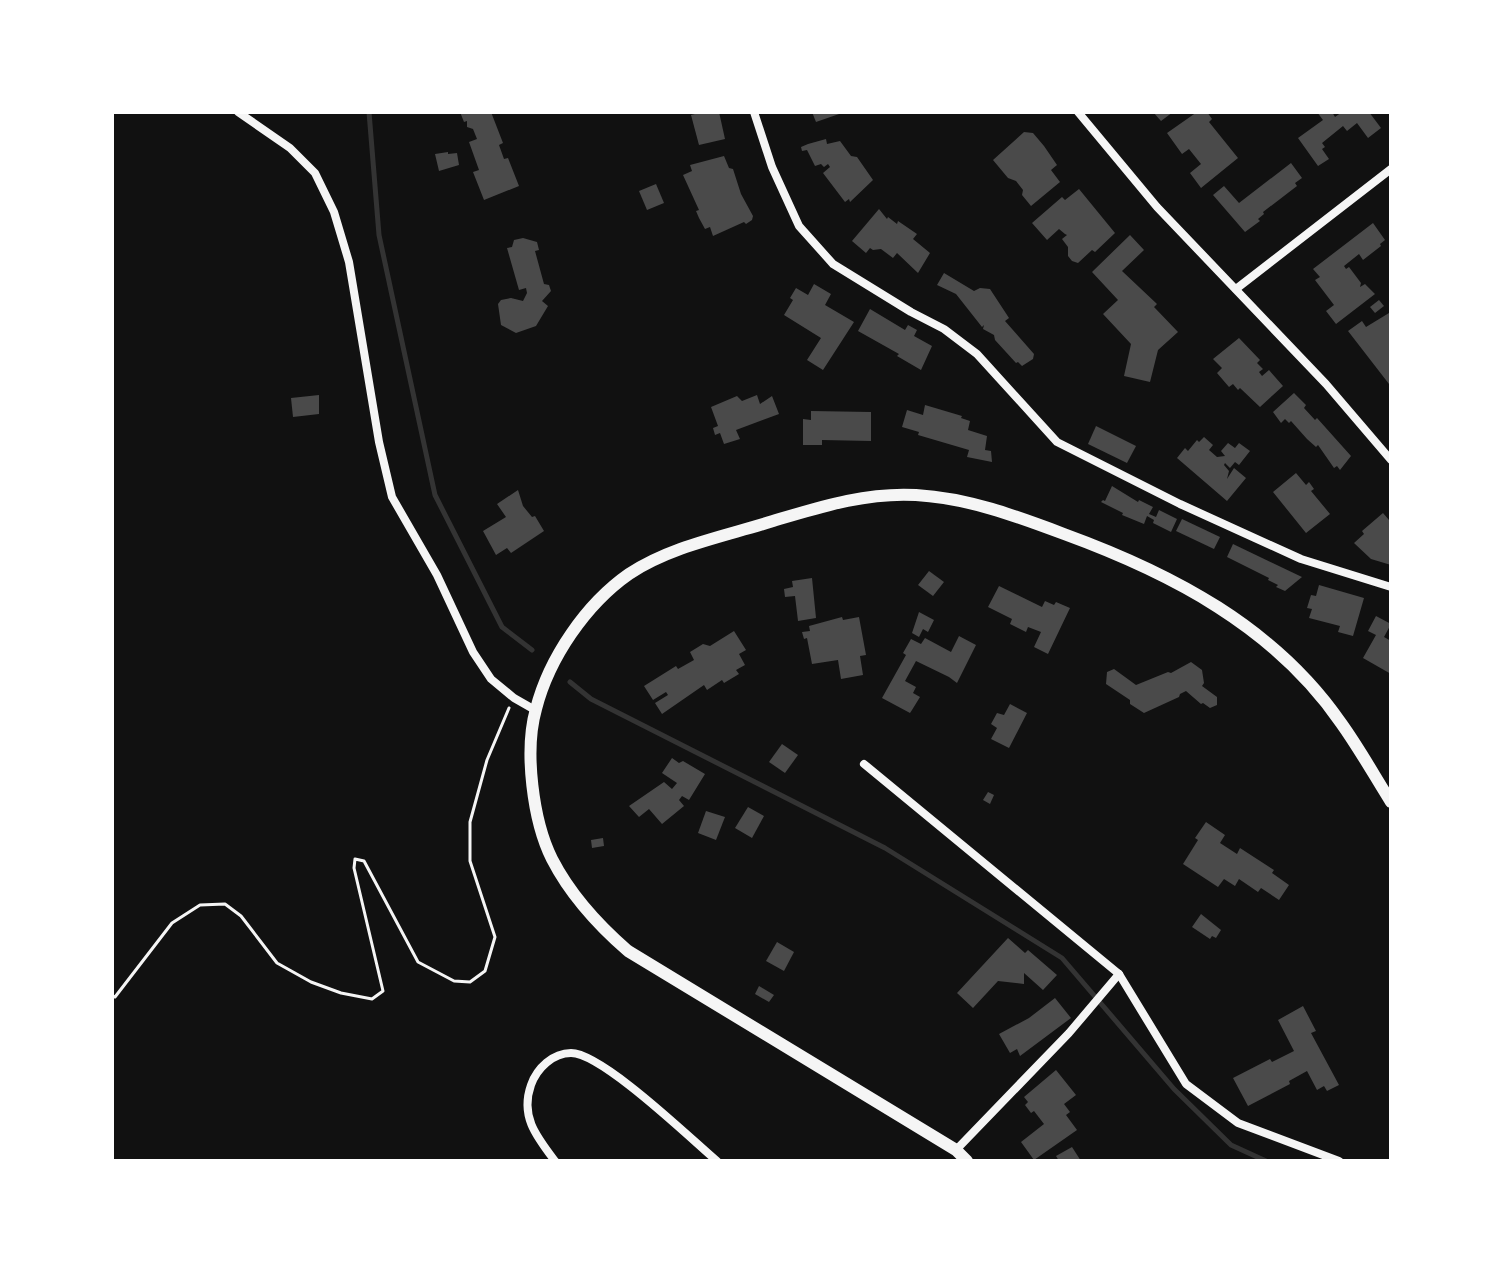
<svg xmlns="http://www.w3.org/2000/svg" width="1503" height="1273" font-family="'Nunito Sans',sans-serif">
<style>
.lines{fill:none;stroke-linecap:round;stroke-linejoin:round}
.stream{stroke:#333;stroke-width:5}
.building{fill:#4a4a4a}
.path{stroke:#f5f5f5;stroke-width:3}
.minor{stroke:#f5f5f5;stroke-width:8}
.secondary{stroke:#f5f5f5;stroke-width:12}
</style>
<rect width="100%" height="100%" fill="#111"/>
<g class="lines">
<!-- stream -->
<g class="stream">
<polyline points="369,112 379,235 435,495 502,627 532,650"/>
<polyline points="570,682 591,699 885,848 1062,958 1174,1089 1231,1145 1266,1161"/>
</g>
</g>
<!-- building -->
<g class="building">
<polygon points="460,112 491,112 503,143 499,145 504,159 508,158 519,186 484,200 473,172 479,170 469,142 477,139 473,129 467,127 467,121 464,122"/>
<polygon points="703,112 719,112 725,139 699,145 691,115"/>
<polygon points="812,112 842,112 842,113 816,122"/>
<polygon points="1153,112 1173,112 1161,121"/>
<polygon points="1197,112 1207,112 1212,119 1209,122 1238,158 1201,188 1190,173 1201,164 1189,149 1182,154 1167,133"/>
<polygon points="1317,112 1332,112 1335,117 1342,112 1369,112 1381,128 1368,138 1357,123 1347,131 1343,126 1322,143 1325,147 1322,149 1329,159 1318,166 1298,138 1323,120"/>
<polygon points="1024,132 1033,133 1044,146 1057,165 1051,170 1060,182 1031,206 1022,195 1023,190 1016,181 1008,178 993,160"/>
<polygon points="826,139 827,144 840,141 851,156 857,157 873,180 850,202 849,199 845,202 823,173 830,167 828,164 824,167 821,164 815,166 807,150 802,151 801,147 808,144"/>
<polygon points="448,152 448,154 457,153 459,165 439,171 435,154"/>
<polygon points="724,156 729,168 733,169 741,194 753,216 752,220 746,224 744,222 713,236 710,227 705,229 699,218 696,211 699,210 683,175 692,171 690,165"/>
<polygon points="1291,163 1302,178 1295,183 1297,186 1263,212 1264,214 1258,219 1260,221 1245,232 1213,195 1224,186 1239,203"/>
<polygon points="656,184 664,203 647,210 639,191"/>
<polygon points="1079,189 1115,233 1095,252 1092,250 1078,263 1072,261 1068,256 1068,247 1062,239 1067,235 1065,234 1059,229 1047,240 1032,223 1062,197 1065,200"/>
<polygon points="879,209 887,219 888,217 897,224 898,221 917,234 913,239 930,253 918,273 897,253 893,258 881,249 873,250 870,248 866,253 852,241"/>
<polygon points="1373,223 1385,240 1380,244 1381,246 1363,260 1359,254 1344,266 1346,269 1349,267 1361,283 1360,287 1365,284 1375,294 1336,324 1326,311 1334,305 1315,280 1320,277 1313,269"/>
<polygon points="1130,235 1144,250 1122,271 1157,304 1154,307 1178,332 1158,350 1150,382 1124,376 1131,344 1103,314 1118,300 1092,272"/>
<polygon points="523,238 537,242 539,250 535,251 544,284 549,285 551,291 542,301 548,306 536,326 516,333 501,325 498,304 501,300 511,298 523,301 527,293 526,288 519,290 507,248 512,247 514,240"/>
<polygon points="944,273 974,291 980,288 990,289 1009,318 1005,321 1034,354 1033,359 1022,366 1018,362 1016,363 995,340 994,335 983,329 984,325 982,327 956,294 937,285"/>
<polygon points="814,284 831,294 825,305 854,322 823,370 807,360 821,338 784,315 793,300 790,298 796,288 808,295"/>
<polygon points="1379,300 1384,306 1375,313 1370,307"/>
<polygon points="870,309 905,330 908,325 917,330 914,336 932,346 921,370 897,356 899,354 858,331"/>
<polygon points="1389,313 1391,382 1389,384 1348,331 1362,321 1366,327"/>
<polygon points="1239,338 1260,360 1257,363 1263,369 1259,372 1262,376 1269,370 1283,386 1260,407 1240,388 1238,390 1233,384 1229,387 1217,373 1222,368 1213,359"/>
<polygon points="1294,393 1306,405 1304,408 1315,420 1317,418 1351,456 1340,470 1337,466 1334,468 1318,445 1316,447 1307,439 1291,421 1289,423 1285,419 1281,423 1273,412"/>
<polygon points="319,395 319,414 293,417 291,398"/>
<polygon points="757,395 760,404 772,396 779,414 736,430 740,439 724,444 720,433 715,435 713,428 718,426 711,407 737,396 742,401"/>
<polygon points="925,405 962,416 961,418 970,421 968,430 987,436 985,450 991,451 992,462 967,457 969,450 918,435 919,432 902,427 907,410 923,415"/>
<polygon points="811,411 871,412 871,441 822,440 822,445 803,445 803,419 811,420"/>
<polygon points="1096,426 1136,446 1127,463 1088,444"/>
<polygon points="1204,437 1213,445 1209,450 1217,457 1225,456 1221,451 1228,443 1235,448 1239,443 1250,451 1239,465 1235,462 1230,468 1225,463 1224,465 1229,471 1227,479 1234,468 1246,478 1227,501 1177,458 1185,448 1188,451 1197,440 1199,442"/>
<polygon points="1296,473 1306,485 1309,482 1314,489 1311,491 1330,514 1306,533 1273,492"/>
<polygon points="1112,486 1138,502 1139,500 1153,507 1149,514 1156,517 1159,510 1177,519 1171,532 1153,523 1154,520 1147,516 1144,524 1122,515 1123,513 1101,502 1103,500 1105,501"/>
<polygon points="518,490 523,506 532,517 535,516 544,531 511,553 507,548 496,555 483,531 506,517 497,504"/>
<polygon points="1383,513 1389,520 1391,519 1391,565 1371,559 1354,543 1364,534 1362,531"/>
<polygon points="1182,519 1220,537 1214,549 1176,531"/>
<polygon points="1233,544 1302,577 1285,591 1276,587 1278,585 1268,580 1269,578 1227,557"/>
<polygon points="929,571 944,582 933,596 918,585"/>
<polygon points="812,578 816,618 798,621 795,596 785,597 784,589 793,587 792,581"/>
<polygon points="1319,585 1364,598 1353,636 1338,632 1340,626 1309,618 1312,609 1307,608 1311,595 1316,596"/>
<polygon points="999,586 1042,607 1045,601 1054,605 1056,602 1070,608 1048,654 1034,647 1041,632 1028,627 1026,632 1010,624 1012,619 988,607"/>
<polygon points="919,612 934,620 928,632 923,629 919,637 912,633"/>
<polygon points="1376,616 1391,624 1384,637 1391,641 1391,674 1363,658 1376,635 1368,631"/>
<polygon points="842,617 843,620 859,617 866,655 860,656 863,675 841,679 838,660 812,664 807,638 804,639 802,632 810,631 809,626"/>
<polygon points="734,631 746,650 739,654 745,665 736,670 739,674 724,683 722,680 707,690 704,685 662,714 655,703 668,695 666,692 653,700 644,686 676,666 678,669 694,660 690,652 703,644 710,646"/>
<polygon points="959,636 976,645 957,683 949,677 916,661 905,681 916,687 913,693 920,697 912,710 910,713 882,698 906,655 903,653 911,639 921,644 925,638 951,652"/>
<polygon points="1191,662 1202,670 1204,683 1202,686 1217,697 1217,705 1210,708 1203,703 1201,704 1186,691 1180,694 1179,697 1144,713 1130,704 1130,700 1106,684 1107,672 1114,669 1136,685 1168,672 1171,673"/>
<polygon points="1010,704 1027,713 1009,748 991,739 997,728 991,724 997,713 1004,715"/>
<polygon points="782,744 798,755 785,773 769,762"/>
<polygon points="672,758 679,763 683,761 705,774 689,800 682,796 679,800 684,806 662,824 649,809 639,817 629,806 664,782 672,789 677,783 662,773"/>
<polygon points="988,792 994,795 990,804 983,800"/>
<polygon points="748,807 764,816 752,838 735,828"/>
<polygon points="706,811 725,817 716,840 698,833"/>
<polygon points="1206,822 1225,835 1220,843 1237,854 1240,848 1274,870 1272,873 1289,885 1279,900 1261,888 1258,892 1239,879 1235,886 1224,879 1218,887 1183,864 1198,840 1195,838"/>
<polygon points="603,838 604,846 592,848 591,840"/>
<polygon points="1201,914 1221,930 1216,938 1212,936 1210,939 1192,927"/>
<polygon points="1008,938 1025,953 1028,950 1057,975 1043,990 1024,973 1024,984 998,981 973,1008 957,993"/>
<polygon points="777,942 794,952 784,971 766,961"/>
<polygon points="759,986 774,995 769,1002 755,994"/>
<polygon points="1055,998 1071,1018 1020,1056 1017,1049 1010,1053 999,1034 1029,1018"/>
<polygon points="1303,1006 1316,1031 1311,1033 1339,1085 1327,1091 1324,1086 1317,1090 1307,1071 1289,1081 1290,1084 1248,1106 1233,1078 1270,1059 1272,1062 1294,1051 1278,1020"/>
<polygon points="1056,1070 1076,1095 1064,1104 1070,1112 1066,1115 1077,1130 1034,1160 1021,1142 1044,1124 1034,1111 1031,1113 1025,1105 1028,1102 1024,1097"/>
<polygon points="1072,1147 1081,1161 1059,1161 1056,1156"/>
</g>
<g class="lines">
<!-- path -->
<polyline class="path" points="112,996 115,997 172,923 200,905 225,904 241,916 277,963 311,982 341,993 372,999 383,991 354,868 355,859 364,861 418,962 454,981 470,982 485,971 495,937 470,861 470,822 487,760 509,708"/>
<!-- minor -->
<g class="minor">
<polyline points="238,112 290,148 315,173 334,212 349,262 379,442 392,497 437,575 473,652 491,679 514,698 535,710"/>
<polyline points="754,112 772,167 799,226 833,264 911,312 944,329 977,354 1057,442 1180,504 1301,559 1391,587"/>
<polyline points="1078,112 1157,207 1326,384 1391,460"/>
<polyline points="1236,289 1391,169"/>
<polyline points="864,764 1119,974 1069,1033 956,1150"/>
<polyline points="1119,974 1186,1084 1238,1123 1339,1161"/>
<path d="M555,1161C536,1136 520,1116 531,1085C537,1068 553,1053 571,1053C602,1053 690,1138 717,1161"/>
</g>
<!-- secondary -->
<path class="secondary" d="M967,1161L956,1150L628,951C598,925 571,896 552,859C533,821 524,751 536,709C549,658 586,604 629,574C671,546 726,536 773,521C820,507 867,492 916,495C968,498 1016,516 1064,534C1171,573 1275,627 1341,723C1359,748 1374,775 1391,802"/>
</g>
<!-- border -->
<rect width="1503" height="1273" fill="none" stroke="#ffffff" stroke-width="228"/>
</svg>
